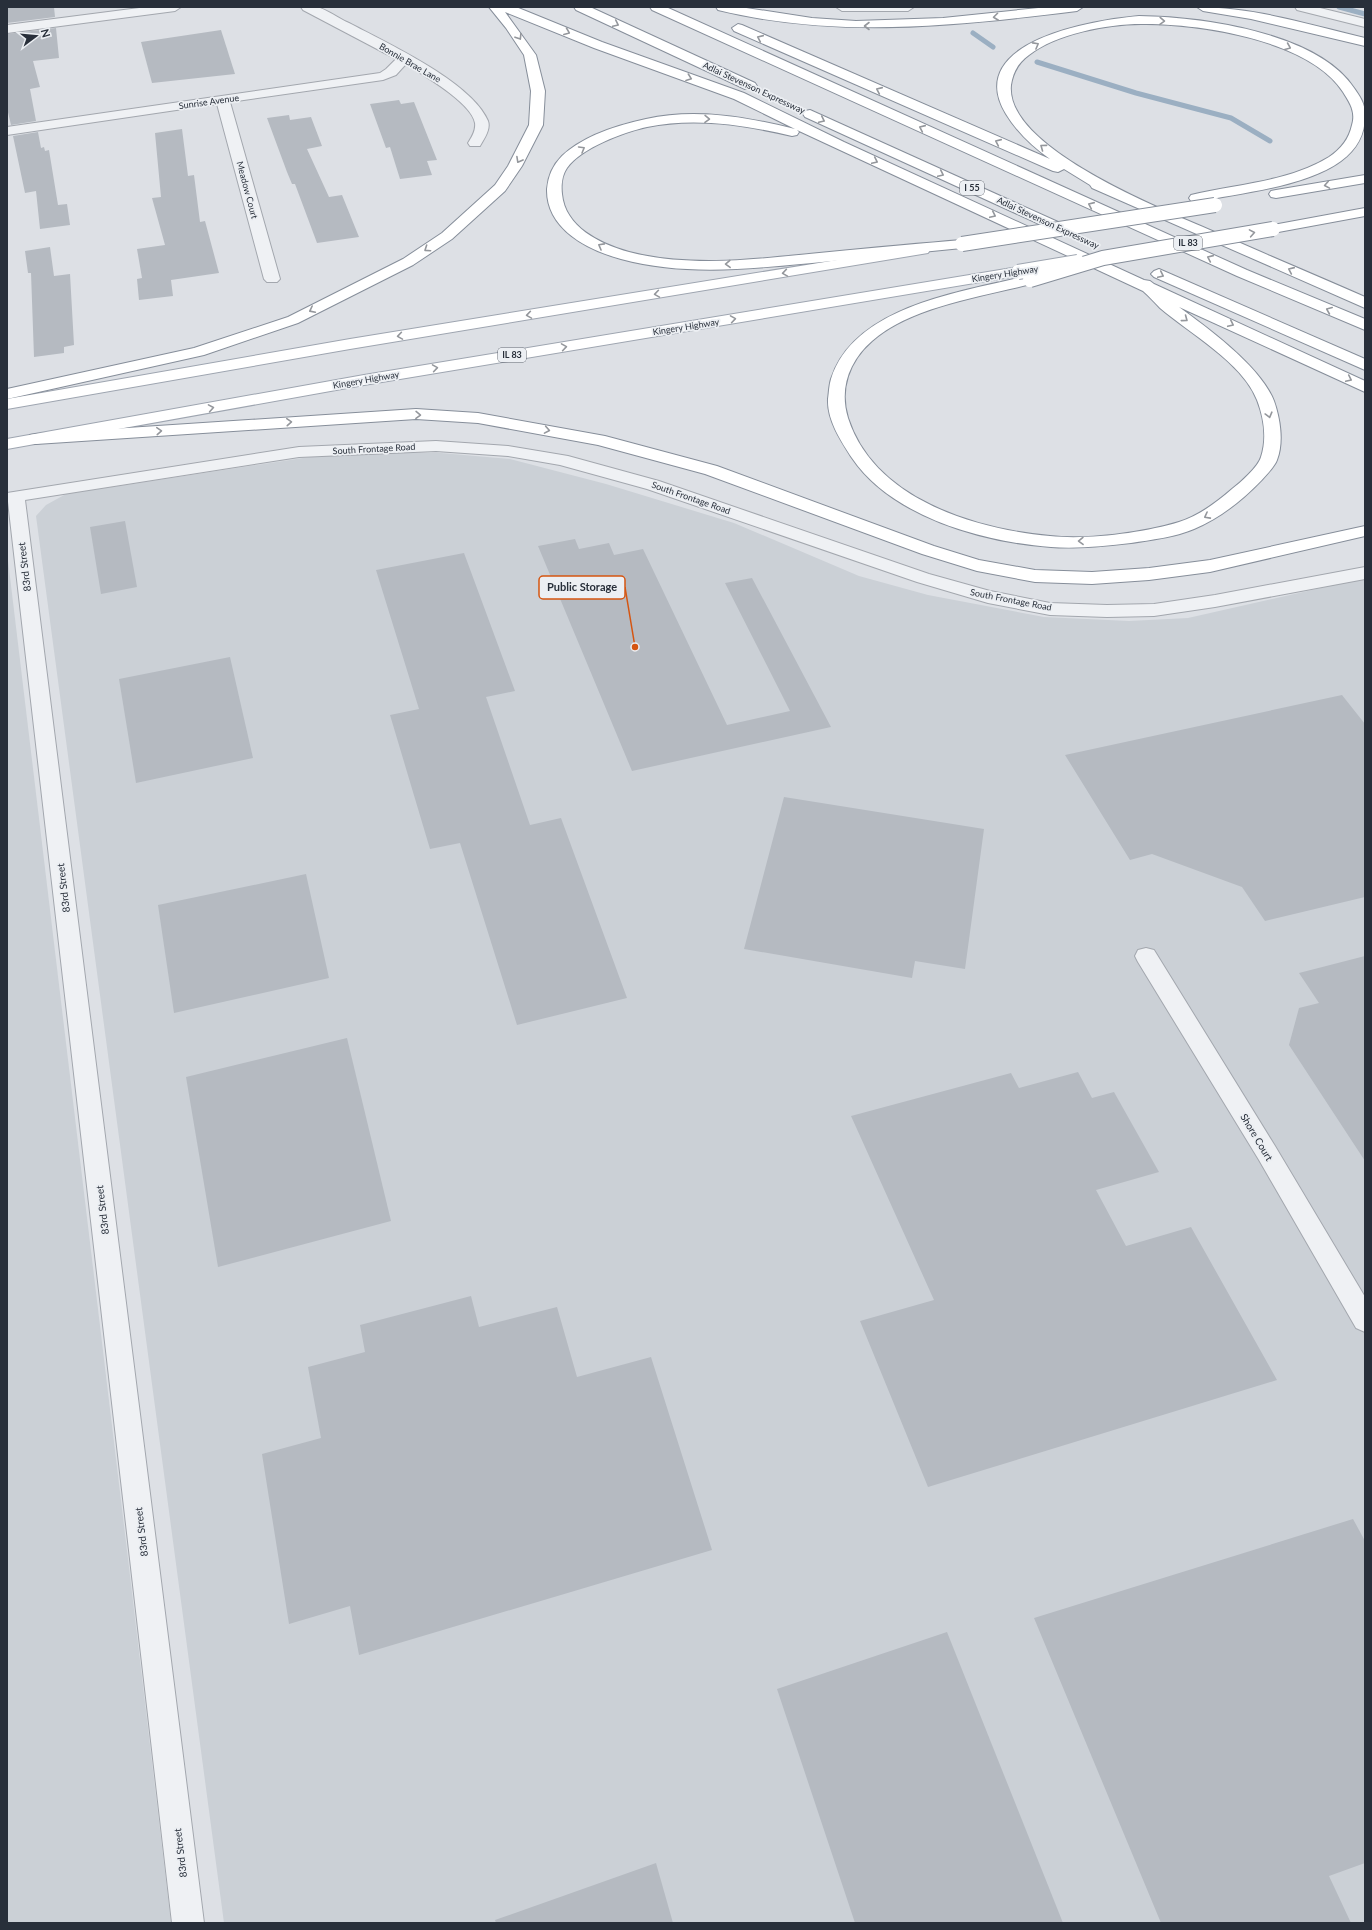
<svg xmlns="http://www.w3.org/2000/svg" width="1372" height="1930" font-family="Lato,sans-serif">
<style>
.built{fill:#cbd0d6}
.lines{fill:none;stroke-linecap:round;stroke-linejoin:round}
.stream{stroke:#9bafc2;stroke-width:5}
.building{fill:#b5bac1}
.street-casing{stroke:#a3a7ae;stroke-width:2}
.primary-casing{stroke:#9ea5b0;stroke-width:2}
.highway-casing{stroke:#868e9a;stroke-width:2}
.street{fill:#eff1f4;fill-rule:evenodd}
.primary{fill:#fff;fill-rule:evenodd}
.highway{fill:#fff;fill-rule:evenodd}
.primary-bridge-casing{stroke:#9ea5b0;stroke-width:16;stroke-linecap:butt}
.highway-bridge-casing{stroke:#868e9a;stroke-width:16;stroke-linecap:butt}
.primary-bridge{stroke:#fff;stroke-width:14}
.highway-bridge{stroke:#fff;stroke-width:14}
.oneway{stroke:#94979c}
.labels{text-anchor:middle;stroke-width:3.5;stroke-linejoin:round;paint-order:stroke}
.far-street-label{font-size:9px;fill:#282f3a;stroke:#eceff3}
.shield{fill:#eceff3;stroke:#636972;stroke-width:1}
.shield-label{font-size:9px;font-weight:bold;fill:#282f3a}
.street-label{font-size:10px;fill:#282f3a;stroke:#eceff3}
.leader{fill:none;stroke:#d55511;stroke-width:1.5}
.callout-dot{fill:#d55511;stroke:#eceff3;stroke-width:1.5}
.callout{fill:#eceff3;stroke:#d55511;stroke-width:1.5}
.callout-label{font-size:11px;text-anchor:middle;font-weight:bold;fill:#282f3a}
</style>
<rect width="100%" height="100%" fill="#dde0e5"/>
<!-- built -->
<g class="built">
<polygon points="381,452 441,453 510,459 606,484 734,523 859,576 928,595 1044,617 1129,621 1188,618 1365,578 1365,1923 224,1923 36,516 46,505 66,494 316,456"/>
<polygon points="7,552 129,1567 171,1923 7,1923"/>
</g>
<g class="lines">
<!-- stream -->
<g class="stream">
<polyline points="1339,7 1365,14"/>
<polyline points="973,33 993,47"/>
<polyline points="1037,62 1136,93 1231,118 1270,141"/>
</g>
</g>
<!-- building -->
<g class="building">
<polygon points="7,7 54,7 55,17 7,23"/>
<polygon points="56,28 59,58 33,61 40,87 30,89 36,121 11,125 7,108 7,34"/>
<polygon points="221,30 235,74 152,83 141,42"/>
<polygon points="399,100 401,104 414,102 437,160 427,161 432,175 400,179 390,147 386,148 370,104"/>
<polygon points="289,115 290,120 311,117 322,146 307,149 329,197 342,195 359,237 317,243 295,184 292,184 287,172 267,118"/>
<polygon points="182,129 188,176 194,175 200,222 205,221 219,273 171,280 173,296 139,300 137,279 142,278 137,249 165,245 152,198 161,197 155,133"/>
<polygon points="38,132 41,148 44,147 45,151 49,150 58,205 67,204 70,225 40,229 36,191 25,193 13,136"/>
<polygon points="50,247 54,276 70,274 74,345 64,347 64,353 34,357 31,273 28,273 25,251"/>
<polygon points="125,521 137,587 101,594 90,527"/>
<polygon points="575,539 579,549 609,543 614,555 643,549 727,725 790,711 725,583 752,578 831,727 632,771 538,546"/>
<polygon points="464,553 515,691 486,697 530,825 561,818 627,998 517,1025 460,843 430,849 390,715 419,709 376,570"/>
<polygon points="230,657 253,758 136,783 119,679"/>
<polygon points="1342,695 1365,724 1365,897 1265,921 1242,887 1152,854 1130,860 1065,755"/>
<polygon points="784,797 984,829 965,969 915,961 912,978 744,949"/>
<polygon points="306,874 329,978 174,1013 158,905"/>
<polygon points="1365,956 1365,1161 1289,1045 1299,1008 1319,1003 1299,973"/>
<polygon points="347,1038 391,1221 218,1267 186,1077"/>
<polygon points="1078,1072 1092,1098 1114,1092 1159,1172 1096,1190 1126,1246 1191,1227 1277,1380 928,1487 860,1321 934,1300 851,1116 1011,1073 1019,1088"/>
<polygon points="471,1296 479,1327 557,1307 577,1377 651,1357 712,1550 359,1655 350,1606 289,1624 262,1454 321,1438 308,1367 365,1352 360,1325"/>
<polygon points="1353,1519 1365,1541 1365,1863 1329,1876 1351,1923 1161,1923 1034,1618"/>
<polygon points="947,1632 1063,1923 855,1923 777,1689"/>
<polygon points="656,1863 673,1923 496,1923 495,1920"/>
</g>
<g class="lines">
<!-- street casing -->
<g class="street-casing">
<g id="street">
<polygon points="147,7 181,7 175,11 7,33 7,25"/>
<path d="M301,7C306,7 312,6 316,7C327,9 339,19 349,23C385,42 472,82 488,121C491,129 484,139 480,146H470L468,143C472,137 476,130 475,123C472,103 422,74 406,64L396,75L383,80L230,102L280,279L277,282H267L264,279L217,104L7,135V127L380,73L386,69L396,59L303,10Z"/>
<polygon points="836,7 914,7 908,11 842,11"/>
<polygon points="1295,7 1316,7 1365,19 1365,27 1297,10"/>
<polygon points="436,441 508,446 568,456 659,481 929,574 990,591 1050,603 1107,605 1154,604 1215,595 1365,567 1365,579 1215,607 1154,616 1107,617 1050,615 988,603 917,582 647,489 560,465 508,456 436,451 299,457 25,500 204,1923 172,1923 7,493 299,447"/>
<polygon points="1146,948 1154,950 1275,1146 1365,1297 1365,1332 1356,1328 1259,1160 1138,962 1135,956 1138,950"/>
</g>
</g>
<!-- primary casing -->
<g class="primary-casing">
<g id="primary">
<polygon points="923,246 928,247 930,250 928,253 350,349 7,409 7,399 350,339"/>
<polygon points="1018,267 1023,269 1026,272 1023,275 364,385 7,449 7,439 364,375"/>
</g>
</g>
<!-- highway casing -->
<g class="highway-casing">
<g id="highway">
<path d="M489,7H516L602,42L744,93L844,142L1144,280L1150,281L1154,284L1365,381V392L1179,307C1208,328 1261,367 1274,401C1280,418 1284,442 1277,460C1274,469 1252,490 1244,497C1229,510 1213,521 1194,529C1175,537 1151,540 1131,543C1105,546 1077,549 1051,547C983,542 892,517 852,458C841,441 827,420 828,399C829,392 829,385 831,379C855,304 965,292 1030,275L1035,277L1038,280L1035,283C986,296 911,306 872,341C849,361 839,389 848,418C874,499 974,529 1050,536C1087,540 1143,533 1179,522C1199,516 1217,502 1232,489C1240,483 1258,467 1261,457C1267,439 1264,418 1257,400C1243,363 1189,333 1160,308C1154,302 1149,296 1143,291L797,130L799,132L797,135L792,136C745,125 695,117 647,127C624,132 581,148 567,168C562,175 561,186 562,194C565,227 600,244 629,252C687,267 750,260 809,254C860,249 911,244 962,240L967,241L969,244L967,247L962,248C912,253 862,258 812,263C749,269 683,276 621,259C588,250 546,229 547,189C548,176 553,165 562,156C583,136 618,125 646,119C695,108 747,117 795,129L734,99L594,48L505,12L536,55L545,91L543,125L522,166L505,191L452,239L413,265L298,323L204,355L7,399V389L194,348L288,317L403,259L442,233L495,185L508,166L529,125L531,91L524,55L506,28Z"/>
<polygon points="574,7 590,7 755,83 757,86 755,89 745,89 576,10"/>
<polygon points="650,7 666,7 1247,270 1365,319 1365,330 1237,276 652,10"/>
<path d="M716,7H740L812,18L856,21L943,18L1048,7H1083L1077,11C957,26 837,39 718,10Z"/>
<path d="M1197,7C1254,7 1310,25 1365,38V46L1251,19L1203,11Z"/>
<path d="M1139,16C1201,17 1317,32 1354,88C1360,97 1365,103 1365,115C1365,135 1357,149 1341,161C1306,187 1239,193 1196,202L1191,201L1189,198L1191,195C1237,184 1288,182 1329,157C1341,149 1349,139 1352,125C1356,112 1350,103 1343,92C1310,40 1198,23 1141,24C1107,24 1056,34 1029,55C1018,63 1013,72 1011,85C1004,151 1179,216 1229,238C1274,258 1320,277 1365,297V308L1092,188L1090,185L1064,169L1058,172L1053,171L734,31L732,28L738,24L742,25L1050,159C1033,147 1017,132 1006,114C962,41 1094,20 1139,16Z"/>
<polygon points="810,110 1058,222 1060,225 1058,228 1048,228 805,117 803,114 805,111"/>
<polygon points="1365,175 1365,183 1276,198 1271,197 1269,194 1271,191 1276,190"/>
<polygon points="1365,208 1365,216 1273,233 1268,232 1266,229 1268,226 1273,225"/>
<polygon points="1159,269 1365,359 1365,370 1154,277 1151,274 1154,271"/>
<polygon points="416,409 478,413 605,436 717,466 934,546 979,560 1035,570 1092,572 1149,568 1210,560 1365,526 1365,536 1210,572 1149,580 1092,584 1035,582 977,571 922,554 705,474 598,445 478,423 416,419 36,444 30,443 28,439 30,435 36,434"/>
</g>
</g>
<!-- street -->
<use href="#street" class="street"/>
<!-- primary -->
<use href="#primary" class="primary"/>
<!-- highway -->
<use href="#highway" class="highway"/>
<!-- primary-bridge casing -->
<g class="primary-bridge-casing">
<polyline id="primary-bridge" points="1018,272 1078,262"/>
</g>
<!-- highway-bridge casing -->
<g class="highway-bridge-casing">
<g id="highway-bridge">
<polyline points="962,244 1215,205"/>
<polyline points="1030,280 1103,258 1273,229"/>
</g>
</g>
<!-- primary-bridge -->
<use href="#primary-bridge" class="primary-bridge"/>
<!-- highway-bridge -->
<use href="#highway-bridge" class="highway-bridge"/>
</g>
<!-- one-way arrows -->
<defs><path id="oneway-chevron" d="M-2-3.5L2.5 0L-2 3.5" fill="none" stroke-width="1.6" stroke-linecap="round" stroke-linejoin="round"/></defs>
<g class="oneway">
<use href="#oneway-chevron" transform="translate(996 17) rotate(173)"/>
<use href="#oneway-chevron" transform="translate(1162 21) rotate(2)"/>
<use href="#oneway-chevron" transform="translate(616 24) rotate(25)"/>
<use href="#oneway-chevron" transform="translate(867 26) rotate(-180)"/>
<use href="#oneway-chevron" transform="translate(567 32) rotate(22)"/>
<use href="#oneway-chevron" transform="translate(519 37) rotate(58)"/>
<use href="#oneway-chevron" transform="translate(760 38) rotate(-156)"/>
<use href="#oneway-chevron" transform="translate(1036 45) rotate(-29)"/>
<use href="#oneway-chevron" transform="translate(1288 47) rotate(23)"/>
<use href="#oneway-chevron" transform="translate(689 78) rotate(20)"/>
<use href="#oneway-chevron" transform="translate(879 90) rotate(-156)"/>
<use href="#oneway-chevron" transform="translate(707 119) rotate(1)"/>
<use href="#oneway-chevron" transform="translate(822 120) rotate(25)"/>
<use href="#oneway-chevron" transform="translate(922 128) rotate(-156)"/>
<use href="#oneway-chevron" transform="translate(998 142) rotate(-156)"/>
<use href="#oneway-chevron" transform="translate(1043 147) rotate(-144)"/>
<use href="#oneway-chevron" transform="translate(582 149) rotate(-30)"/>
<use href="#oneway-chevron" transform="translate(519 160) rotate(119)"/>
<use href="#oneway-chevron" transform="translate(875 161) rotate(25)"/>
<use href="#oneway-chevron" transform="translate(941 174) rotate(25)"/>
<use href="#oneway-chevron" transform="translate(1327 185) rotate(170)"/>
<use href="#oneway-chevron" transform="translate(1091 205) rotate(-156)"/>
<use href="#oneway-chevron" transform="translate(993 215) rotate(25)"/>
<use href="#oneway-chevron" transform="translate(1252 233) rotate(-10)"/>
<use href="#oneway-chevron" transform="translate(601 246) rotate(-151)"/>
<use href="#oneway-chevron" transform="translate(427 249) rotate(146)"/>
<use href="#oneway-chevron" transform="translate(1210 258) rotate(-156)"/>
<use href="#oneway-chevron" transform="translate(728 264) rotate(178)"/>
<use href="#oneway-chevron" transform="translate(1291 270) rotate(-156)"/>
<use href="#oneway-chevron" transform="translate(785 273) rotate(171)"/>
<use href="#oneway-chevron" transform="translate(1161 275) rotate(25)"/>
<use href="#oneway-chevron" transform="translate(657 294) rotate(171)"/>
<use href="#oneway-chevron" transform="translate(312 310) rotate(153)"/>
<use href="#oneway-chevron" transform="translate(1329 310) rotate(-157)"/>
<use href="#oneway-chevron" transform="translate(529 315) rotate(171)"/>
<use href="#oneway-chevron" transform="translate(733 319) rotate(-9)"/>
<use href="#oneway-chevron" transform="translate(1185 319) rotate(37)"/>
<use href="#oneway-chevron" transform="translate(1231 324) rotate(25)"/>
<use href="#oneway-chevron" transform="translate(400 336) rotate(171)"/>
<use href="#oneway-chevron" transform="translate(564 347) rotate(-9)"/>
<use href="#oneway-chevron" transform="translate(435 368) rotate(-9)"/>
<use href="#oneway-chevron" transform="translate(1349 379) rotate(25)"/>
<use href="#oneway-chevron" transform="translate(211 408) rotate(-10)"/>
<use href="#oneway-chevron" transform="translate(418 415) rotate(1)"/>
<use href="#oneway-chevron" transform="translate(1269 415) rotate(75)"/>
<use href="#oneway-chevron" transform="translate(289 422) rotate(-4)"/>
<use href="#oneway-chevron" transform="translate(547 430) rotate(10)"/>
<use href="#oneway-chevron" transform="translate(159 431) rotate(-4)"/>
<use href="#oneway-chevron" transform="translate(1207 516) rotate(152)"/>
<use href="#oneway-chevron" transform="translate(1081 541) rotate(179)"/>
</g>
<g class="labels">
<!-- far-street labels -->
<g class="far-street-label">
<text transform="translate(410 63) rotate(30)" y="3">Bonnie Brae Lane</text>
<text transform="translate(754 88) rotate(25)" y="3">Adlai Stevenson Expressway</text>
<text transform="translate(209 102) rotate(-8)" y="3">Sunrise Avenue</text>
<text transform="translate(247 190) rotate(75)" y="3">Meadow Court</text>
<text transform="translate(1048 223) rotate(25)" y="3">Adlai Stevenson Expressway</text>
<text transform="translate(1005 274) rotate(-9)" y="3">Kingery Highway</text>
<text transform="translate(686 327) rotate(-9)" y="3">Kingery Highway</text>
<text transform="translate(366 380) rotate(-10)" y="3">Kingery Highway</text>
<text transform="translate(374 449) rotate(-3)" y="3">South Frontage Road</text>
<text transform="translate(691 498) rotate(19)" y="3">South Frontage Road</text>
<text transform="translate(1011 600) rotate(11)" y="3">South Frontage Road</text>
</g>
<!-- shield labels -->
<g class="shield">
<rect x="960" y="181" width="24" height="14" rx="3"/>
<rect x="1174" y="236" width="28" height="14" rx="3"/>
<rect x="498" y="348" width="28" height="14" rx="3"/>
</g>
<g class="shield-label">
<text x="972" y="191">I 55</text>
<text x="1188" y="246">IL 83</text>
<text x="512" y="358">IL 83</text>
</g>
<!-- street labels -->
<g class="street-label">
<text transform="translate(24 567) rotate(-97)" y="4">83rd Street</text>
<text transform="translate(63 888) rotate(-97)" y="4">83rd Street</text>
<text transform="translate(1257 1137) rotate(59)" y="4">Shore Court</text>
<text transform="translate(102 1210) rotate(-97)" y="4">83rd Street</text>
<text transform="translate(141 1532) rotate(-97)" y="4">83rd Street</text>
<text transform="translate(180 1853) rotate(-97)" y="4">83rd Street</text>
</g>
</g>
<!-- callouts -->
<path class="leader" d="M635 647L625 587"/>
<circle class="callout-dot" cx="635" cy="647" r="4"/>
<rect class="callout" x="539" y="576" width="86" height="23" rx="4"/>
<g class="callout-label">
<text x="582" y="591">Public Storage</text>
</g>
<!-- border -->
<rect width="1372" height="1930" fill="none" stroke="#282f3a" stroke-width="16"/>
<!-- north arrow -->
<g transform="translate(36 36) rotate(74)" stroke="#eceff3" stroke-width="3" paint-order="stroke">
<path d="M0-3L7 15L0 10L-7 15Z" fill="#282f3a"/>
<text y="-6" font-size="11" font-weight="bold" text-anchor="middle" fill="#282f3a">N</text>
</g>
</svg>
